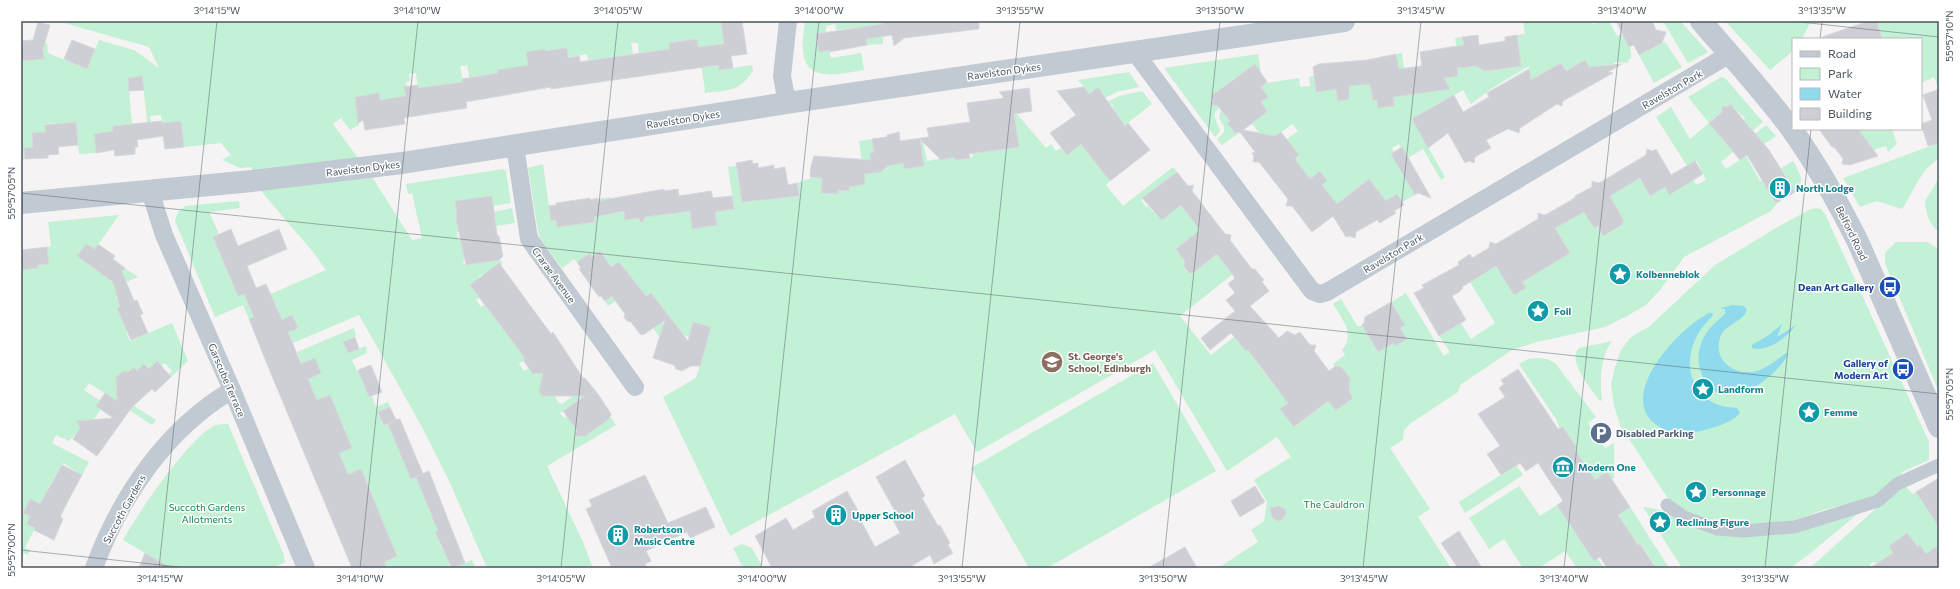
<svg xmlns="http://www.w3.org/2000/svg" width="1960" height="589" font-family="Commissioner,sans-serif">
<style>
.green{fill:#c3f1d5}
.water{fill:#90daee}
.building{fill:#cdcfd5;stroke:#d7d9de}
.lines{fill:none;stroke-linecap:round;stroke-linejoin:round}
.pedestrian{stroke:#c1cad2;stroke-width:13}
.minor{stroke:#c1cad2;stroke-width:18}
.tertiary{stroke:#c1cad2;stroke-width:22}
.ticks{fill:none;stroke:#4a5661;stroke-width:1;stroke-opacity:0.45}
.labels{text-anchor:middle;stroke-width:3;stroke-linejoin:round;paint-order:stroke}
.street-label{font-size:10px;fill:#4a5661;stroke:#fff}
.culture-label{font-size:10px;font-weight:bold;fill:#0d838f;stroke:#fff;text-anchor:start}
.transit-label{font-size:10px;font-weight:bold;fill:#164399;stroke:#fff;text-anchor:end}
.education-label{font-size:10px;font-weight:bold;fill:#785e54;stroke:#fff;text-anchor:start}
.service-label{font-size:10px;font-weight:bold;fill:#4e5e75;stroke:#fff;text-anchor:start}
.park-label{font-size:10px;fill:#17864f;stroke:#fff}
.neatline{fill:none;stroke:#4a5661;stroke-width:1.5}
.ticks-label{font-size:10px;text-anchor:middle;fill:#4a5661}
</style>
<rect width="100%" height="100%" fill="#f5f3f3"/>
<!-- green -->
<g class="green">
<path d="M57,21H721L724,44L715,45L719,70L752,65L753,71C738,93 728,90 704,93L705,90L697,39L669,43L670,49L639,54L638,43H631L633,54L588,61L587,54L569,58L567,48L545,51V49L526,52L529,72L497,70L498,73L480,76L470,82L467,65L460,66L463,82L418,88L416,73L409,74L410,81L406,82L407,87H404L406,96L397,97V101L381,103L379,93L355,97L359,125L350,130L341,118L333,124L374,180L412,240L422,238L412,193L408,194L406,184L503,169L506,171L511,203L492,206L493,198L490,196L455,202L457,217L456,219L459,224L494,220L496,218L493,212L512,208L515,223L457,232L458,240H461L464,257L463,263L466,265L501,260L502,266L479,276L483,295L476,300L481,307L488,302L495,312L521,293L524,297L539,342L522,354L525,359L519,364L524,371L531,367L533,374L536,375L565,355L547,383L539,389L542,396L552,390L558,402L562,404L588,385L592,390L560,413L564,418L567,416L582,437L611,417L616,425L547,466L583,542L593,568H487L450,483L422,427L359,315L281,348L277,337L297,328L292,316L282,320L276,307L249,319L243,305L215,317L175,221L178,212L185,206L239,201L240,208L209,212L219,234L213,237L238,296L244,294L261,298L326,270L313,252L261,191L251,167L240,168L222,160L231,155L221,143L184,147L181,121L162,123L161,115L150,116L153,137L149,138L142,76L128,78L132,124L113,126L114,136L101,137V133L94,134L96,153L79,154L76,122L45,124L46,132L32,133L33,147L24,148L25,159L21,160V62L25,61V59H44V43H47L48,53L87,69L99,40L134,50L159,68L149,47Z"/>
<path d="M883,21V44L867,45L865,33L854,29L853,28L836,30L835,24L826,26V32L816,34L819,51L829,50L831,58L861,53L864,70C842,73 805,85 803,50C802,41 804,31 805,22Z"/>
<path d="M1523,21H1592L1593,25L1600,21H1609L1617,36L1625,32C1625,41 1633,48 1631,57L1627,63L1616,62L1613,64L1599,66L1601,80L1598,82L1585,60L1566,71L1561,63L1550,69L1554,78L1532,88L1529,66L1494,87L1471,104L1463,90L1412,119L1445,177L1441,180L1423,149L1408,158L1399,144L1392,148L1394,152L1391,154L1415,195L1402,202L1397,194L1386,201L1369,179L1308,226L1332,199L1322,185L1327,180L1320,171L1307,181L1298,163L1274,182L1271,177L1299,156L1287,139L1298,131L1292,124L1255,152L1249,144L1261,136L1252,123L1267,112L1261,102L1268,97L1250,95L1266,83L1299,78L1300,87L1310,86L1309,77L1314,76L1316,91L1336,89L1338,100L1348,99L1344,63L1350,62L1353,86L1361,85L1363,80L1360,60H1367L1373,100H1377L1389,78L1400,76L1396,54L1402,53L1404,68H1409L1413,94L1441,79L1458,76L1457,63L1459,62L1455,38L1462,37L1467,67L1481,65L1482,69C1492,75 1497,61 1504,55C1507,53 1515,53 1519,52L1517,35L1525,34Z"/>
<polygon points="1663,21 1680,21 1708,52 1688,63"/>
<polygon points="1725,21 1811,21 1802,39 1793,39 1793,51 1770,70"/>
<polygon points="1877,21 1939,21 1939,88 1934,77 1921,83 1921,39 1882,39"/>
<polygon points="1665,42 1682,67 1654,83 1639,55"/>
<polygon points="1258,54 1261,73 1236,77 1211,96 1213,99 1212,102 1219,107 1214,115 1220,131 1215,137 1164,68"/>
<polygon points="1129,72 1139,87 1117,92 1105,98 1104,95 1097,88 1089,94 1078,80"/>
<path d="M1721,77L1725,78L1763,122L1746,136L1751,128L1744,120L1745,118L1730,105L1722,109V112L1709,122L1733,152L1721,162L1726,169L1746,156L1760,181L1793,161C1815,197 1787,187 1771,211L1684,257L1660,290L1646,305L1627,316L1605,327L1537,342L1512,350L1460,385L1458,392L1411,423L1404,430L1403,440L1390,448L1430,509L1418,517L1451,568H1218L1258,542L1251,530L1264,521L1267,502L1254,480L1291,457L1277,437L1227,471L1155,350L977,452L955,414L730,536L663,397L696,378L711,327L694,322L689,337L669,331L660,338L653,328L662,322L665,326L671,322L651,293L646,296L639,287L628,295L627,293L608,306L605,301L617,293L626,272L619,262L611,267L600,252L592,257L589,253L577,262L574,259L562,268L540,239L538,231L528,168L543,164L551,220H556L557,227L595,222L594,214L599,213L597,199L611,197L613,213L624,212L625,220L638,218L640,220L645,217L669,214L688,196L692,229L717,225L715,212L734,209L728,167L736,166L740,191L782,194V198L798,196L797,183L812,178H822L821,193L838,194V190L849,191L850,175L859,185L865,184L859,141L872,139L874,152L870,153L871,162L870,171L873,173L881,172L886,166L892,165L902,158L904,169L924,166L920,138L922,137L927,161L938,159L953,150L955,160L973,157V154L991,151L989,142L1005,149L1019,147L1014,114H1017L1046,148L1051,144L1056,151L1061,148L1067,155L1094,134L1114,110L1112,104L1110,105L1107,102L1119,96L1142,91L1152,104L1089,153L1110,181L1106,185L1123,206L1173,167L1177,172L1141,200L1146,207L1148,206L1153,212L1155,211L1162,220L1195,194L1202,203L1188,213L1197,225L1210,214L1214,219L1176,249L1182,257L1195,247L1185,263L1184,268L1188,273H1193L1232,243L1233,274L1180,316L1211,355L1234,337L1246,351L1269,332L1270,353L1257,363L1280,393L1290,385L1298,395L1281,409L1295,427L1328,401L1336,410L1353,398L1345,387L1349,377L1341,367L1335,366L1333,364L1345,355L1342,350C1356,334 1342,319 1333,304L1341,299L1358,327L1362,325L1378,352L1388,335L1395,346L1407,339L1400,328L1404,325L1391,302L1406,293L1444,356L1450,352L1439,336L1461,323L1471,339L1495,323L1470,282L1496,266L1514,295L1524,289L1521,283L1530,265L1512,234L1517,231L1527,247L1544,268L1570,253L1555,228L1579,214L1571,199L1575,197L1594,228L1597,226L1603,235L1624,221L1602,183L1622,189L1635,181L1627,166L1631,164L1650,196L1665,187L1669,194L1688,168L1696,185L1706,180L1697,161L1687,166L1656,117L1671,107L1690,139L1709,123L1688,97Z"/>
<polygon points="1221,110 1230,121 1227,123 1235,133 1237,131 1239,133 1222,145 1217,139 1224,132 1224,127 1219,118"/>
<polygon points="1766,125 1776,136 1764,144 1757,136 1750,141 1749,139"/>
<polygon points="1858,129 1892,129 1897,144 1888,152 1886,146 1873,150"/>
<path d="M1939,143V159C1921,168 1913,193 1902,209L1877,201L1860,207L1843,178Z"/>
<path d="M1939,178V232C1929,224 1926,214 1925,201Z"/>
<polygon points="1815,208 1821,209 1825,214 1929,442 1929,460 1902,472 1901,476 1875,497 1823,510 1791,521 1738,527 1696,519 1669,500 1621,427 1614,406 1611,384 1615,367 1621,350 1631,337 1650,326 1715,265 1781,225 1809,210"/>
<polygon points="119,215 95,249 86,244 77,256 114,283 125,268 138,277 126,282 127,285 116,290 118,296 116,297 120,307 117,308 130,329 126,332 130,341 172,323 188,361 171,377 169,374 172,371 165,363 161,366 157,361 149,369 144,364 137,371 134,367 127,372 123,372 116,377 116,382 136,404 134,406 156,420 152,425 89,383 84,390 100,401 96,406 101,409 90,425 83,420 81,421 85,431 78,431 69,441 56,435 52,443 89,462 82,475 63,463 48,488 69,499 62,515 30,499 23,513 30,516 27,524 35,528 25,548 30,550 28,555 21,552 21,270 37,268 37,265 49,264 47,247 51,246 48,222"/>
<polygon points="1896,242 1927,242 1939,249 1939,392 1885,263 1885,253"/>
<polygon points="354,328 356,336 343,342 348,353 366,346 367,353 352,360 357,371 360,370 364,379 375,375 376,377 363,382 369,397 372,396 376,407 388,402 390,407 378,412 384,425 388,424 411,479 416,477 439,531 435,533 443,551 445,551 452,568 472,560 475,568 386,568 383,560 397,556 361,470 348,476 338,452 345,430 344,426 340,425 317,402 307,377 321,373 318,366 302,365 297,352"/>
<path d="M1612,341C1600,358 1600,379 1602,400L1600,401C1592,390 1566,360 1579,348Z"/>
<polygon points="1538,358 1547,359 1555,363 1596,417 1588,423 1605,448 1614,443 1614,478 1612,480 1595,480 1575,450 1577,448 1563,427 1560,429 1556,419 1519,364 1528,359"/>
<polygon points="1153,363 1216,471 1047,568 1029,568 971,468"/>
<path d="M228,424L283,553L285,562L272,568H163L164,564L123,540C136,516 191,434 216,425C220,424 225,424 228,424Z"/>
<polygon points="1516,465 1523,475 1465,513 1459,502"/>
<polygon points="1904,485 1913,494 1916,492 1939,511 1939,545 1926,554 1920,546 1916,548 1907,533 1889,546 1896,556 1887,562 1884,559 1877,563 1874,562 1870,564 1870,568 1810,568 1892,494"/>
<polygon points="1519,486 1540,516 1557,505 1580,540 1584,538 1604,568 1577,568 1565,551 1539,568 1523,568 1504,539 1489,549 1469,518"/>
<polygon points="1630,507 1669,568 1651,568 1655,565 1641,544 1638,545 1618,515"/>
<polygon points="1643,507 1665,511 1743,536 1865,508 1808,555 1790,568 1682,568"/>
<polygon points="742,544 752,548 763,568 743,568 733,548"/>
</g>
<!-- water -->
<g class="water">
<path d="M1733,305L1744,306L1747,310C1742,323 1724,324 1720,338C1712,363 1739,378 1760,370C1770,366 1778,359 1786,353L1788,354C1783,365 1771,376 1761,383C1739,397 1711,403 1701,372C1697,361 1698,349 1703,339C1708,328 1716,322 1725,314V309L1720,308Z"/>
<path d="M1709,313H1712L1713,315C1707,322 1700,329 1696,338C1684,363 1689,391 1716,404C1723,407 1730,407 1737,408L1740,413C1733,422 1716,427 1705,430C1689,434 1673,436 1658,426C1614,396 1679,328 1709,313Z"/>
<path d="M1782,324L1777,337L1796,325C1788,337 1766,353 1752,348V345L1769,335Z"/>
</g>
<!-- building -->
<g class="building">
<polygon points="721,21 742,21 747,54 731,56 733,68 719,70 718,65 551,89 551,87 466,102 467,108 409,117 404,118 405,124 365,130 363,120 358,123 355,97 379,93 380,100 406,96 404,87 418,85 418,88 463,82 462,79 498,73 497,70 528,65 526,52 545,49 545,51 567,48 568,58 579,56 580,62 670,49 669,43 697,39 698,47 724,44"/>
<polygon points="883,21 979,21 979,29 904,38 894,46 892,35 866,39 867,45 829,52 829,50 819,52 816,34 883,24"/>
<polygon points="1616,21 1652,21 1656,30 1666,32 1662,43 1639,55 1634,45 1629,47"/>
<polygon points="1869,21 1877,21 1882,39 1822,39 1822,37"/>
<polygon points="38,22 50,25 43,49 44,59 21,61 21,41 33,40"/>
<polygon points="1478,35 1479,45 1505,41 1505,37 1517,35 1521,66 1485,71 1476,66 1457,68 1458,76 1444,78 1450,89 1393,97 1394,106 1378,108 1377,100 1373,100 1370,84 1349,86 1349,99 1338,101 1336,89 1316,92 1313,67 1319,64 1367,60 1396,54 1399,69 1422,66 1420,52 1464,45 1462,37"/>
<polygon points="72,40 95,49 87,69 64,59"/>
<polygon points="1585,60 1589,67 1622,64 1608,72 1613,73 1563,101 1562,106 1557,104 1520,128 1519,133 1508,129 1486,140 1491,148 1475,157 1474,163 1469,161 1465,163 1448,133 1428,148 1412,119 1454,95 1463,112 1489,97 1487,93 1529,69 1531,80 1561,63 1566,71"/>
<polygon points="1255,64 1267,82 1261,87 1268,97 1261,102 1267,112 1243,130 1275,136 1281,132 1299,155 1295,159 1310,179 1320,171 1327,181 1322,185 1337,204 1369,179 1386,201 1397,194 1404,205 1394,211 1396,213 1380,223 1377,220 1356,232 1355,238 1349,236 1346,237 1333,216 1312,232 1292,206 1286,206 1288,199 1259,162 1253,162 1254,156 1252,153 1255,152 1240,132 1235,133 1227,123 1230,121 1221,110 1217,105 1211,105 1213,99 1211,96"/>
<polygon points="142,76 144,90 129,91 128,78"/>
<polygon points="1084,87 1089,94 1097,88 1099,89 1125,126 1128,123 1150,150 1110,181 1081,144 1067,155 1050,133 1076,115 1057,91"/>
<polygon points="1029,88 1032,111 1014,114 1019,147 969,154 970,158 955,160 954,157 941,160 920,139 924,166 904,169 903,163 887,166 881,172 864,174 865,184 849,187 849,191 838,190 838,194 821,193 822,178 810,177 811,166 814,156 871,160 870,153 874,152 872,139 887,137 887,135 899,132 900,141 929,137 927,128 970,122 967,103 1004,98 999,92"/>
<polygon points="1939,89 1939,143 1928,146 1921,124 1932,120 1923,95"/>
<polygon points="1730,104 1769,150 1795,192 1776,203 1747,155 1740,160 1709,123 1722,112 1722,106 1728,107"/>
<polygon points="161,121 162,123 181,121 184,147 165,149 163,136 137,140 138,147 135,147 135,154 115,156 114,150 96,153 94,134 113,131 113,126"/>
<polygon points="76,122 78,145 58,147 59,154 48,155 48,158 25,159 24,148 33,147 32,133 46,132 45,125"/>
<polygon points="1819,129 1858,129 1878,156 1850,165 1842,164 1843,159 1839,153 1834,147 1832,147"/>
<polygon points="1402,147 1431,198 1418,193 1415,195 1391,154"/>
<polygon points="1647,149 1653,151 1656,149 1671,175 1695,161 1703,174 1669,195 1665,187 1650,196 1640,178 1610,196 1624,221 1622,222 1623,224 1603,236 1598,226 1594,228 1584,212 1555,228 1570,253 1522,282 1526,288 1514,295 1496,266 1462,287 1463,288 1459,292 1452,296 1466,320 1439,336 1414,293 1424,288 1422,285 1459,265 1458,262 1470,254 1472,258 1489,248 1490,242 1496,244 1538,219 1538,213 1544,215 1547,214 1575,198 1575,196 1592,187 1592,181 1598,183 1601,182 1646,155"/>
<polygon points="752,160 753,164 758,163 758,168 774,165 774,169 785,167 788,185 797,183 799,196 742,202 736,163"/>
<polygon points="1177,172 1188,186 1194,185 1192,191 1225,234 1231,235 1230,240 1252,269 1255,269 1264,280 1262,282 1269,291 1250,306 1279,338 1287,331 1295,335 1300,332 1310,345 1316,345 1314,351 1329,371 1335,366 1341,367 1350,378 1349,392 1353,398 1336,410 1328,401 1294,427 1280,409 1288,403 1248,350 1246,351 1231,333 1210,350 1201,338 1235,311 1226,300 1235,293 1228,284 1235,278 1217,254 1193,273 1189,273 1184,267 1185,261 1176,249 1200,230 1181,205 1162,220 1142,198"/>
<polygon points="664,189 664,191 678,189 679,196 711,191 713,198 732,196 734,209 715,212 717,225 692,229 690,211 645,217 642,223 638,218 625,220 624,211 594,217 595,222 557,227 556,220 551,221 549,206 556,205 556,203 590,198 590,200 597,198 598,201"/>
<polygon points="492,196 497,235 499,236 503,256 499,260 466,265 456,219 457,217 455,201"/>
<polygon points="231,229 238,246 279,229 287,249 247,266 256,288 266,284 282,320 292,315 298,328 288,332 301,364 315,358 321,373 308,379 312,389 317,400 330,395 352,448 339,453 348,475 361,469 397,556 384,562 386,568 352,568 267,364 249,319 254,317 244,294 238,296 213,237"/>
<polygon points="86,244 95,249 98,244 115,256 113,259 125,268 122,272 134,301 137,300 143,314 140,315 148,333 131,340 117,308 120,307 113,282 77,256"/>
<polygon points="47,247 49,264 37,265 38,268 21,270 21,250"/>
<polygon points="600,251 611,267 619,262 646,296 651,293 688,341 693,322 711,327 700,366 691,366 682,371 676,369 674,365 653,358 665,320 643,335 640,334 631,322 627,321 624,317 625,314 612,296 605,301 601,296 599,297 579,269 581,268 577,262 590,253 592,257"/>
<polygon points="499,263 546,327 551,334 553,332 583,378 585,378 598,394 611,414 609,419 585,436 575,436 577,430 563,411 585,396 542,396 539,391 543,373 533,374 523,360 525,359 522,354 470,285"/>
<polygon points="1391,302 1405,325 1400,328 1407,339 1395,346 1393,343 1378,352 1362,325 1364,323 1365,317"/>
<polygon points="355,337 359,349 348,353 343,342"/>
<polygon points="157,361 171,377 155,392 152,389 132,407 97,456 73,439 80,428 77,421 113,418 96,406 105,393 117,401 116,377 123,371 128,372 134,367 137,371 144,364 149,369"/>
<polygon points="371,365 382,392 369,397 358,370"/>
<polygon points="1518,369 1558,429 1563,427 1577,448 1575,450 1595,480 1607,472 1630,507 1618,515 1638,545 1640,544 1656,568 1607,568 1600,557 1594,561 1557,505 1563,501 1538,463 1526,471 1520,463 1501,475 1487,454 1500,446 1478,414 1505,397 1499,388 1504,384 1501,380"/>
<polygon points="390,407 396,420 400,419 423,474 411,479 388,424 394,421 384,425 378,412"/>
<polygon points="905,460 925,496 922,498 938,526 940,525 950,543 948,545 953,553 934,564 930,555 908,568 772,568 755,536 786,518 793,530 815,517 812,511 847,491 860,514 858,515 875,547 900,533 891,516 896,513 876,477"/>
<polygon points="62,465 82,475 61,514 61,518 63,519 54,540 34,530 35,528 27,524 30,516 23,513 30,499 40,504"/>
<polygon points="429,471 465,563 452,568 435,532 438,531 416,477"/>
<polygon points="645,475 668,523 706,507 715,527 690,538 687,532 646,551 651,561 645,564 647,568 612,568 586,509 592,506 589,500"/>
<polygon points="1939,478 1939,527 1916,492"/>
<polygon points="1255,486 1265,502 1240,517 1231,501"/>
<polygon points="1279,506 1286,510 1286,514 1282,520 1278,521 1272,517 1270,508"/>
<polygon points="1459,531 1474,555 1482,568 1458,568 1441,543"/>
<polygon points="1907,533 1918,547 1920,545 1926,554 1939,545 1939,568 1870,568 1893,553 1889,546"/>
<polygon points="1185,547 1197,568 1148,568"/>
<polygon points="145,553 171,568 139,568"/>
</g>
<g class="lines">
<!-- pedestrian -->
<polyline class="pedestrian" points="1667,505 1684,517 1717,529 1743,531 1794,527 1878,501 1897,484 1939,465"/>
<!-- minor -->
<g class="minor">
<polyline points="1134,51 1312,291 1320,294 1327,292 1730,54"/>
<polyline points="787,103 782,76 788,21"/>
<polyline points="515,146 529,239 635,387"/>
<polyline points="150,191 164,235 232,390 306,568"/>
<path d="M94,568C120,497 166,429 232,390"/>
</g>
<!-- tertiary -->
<g class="tertiary">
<path d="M1701,21C1731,56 1762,90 1790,127C1816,163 1838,202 1858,242L1939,427"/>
<polyline points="21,203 252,181 402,163 787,103 1344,21"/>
</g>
</g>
<!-- ticks -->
<path class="ticks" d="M1791,21L1939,37M1820,39L1822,21M21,193L1939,394M21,550L189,568M159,568L217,21M360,568L418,21M561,568L618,21M761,568L819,21M962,568L1020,21M1163,568L1220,21M1363,568L1421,21M1564,568L1622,21M1765,568L1811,129"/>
<!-- icons -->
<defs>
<g id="building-disc" transform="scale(1.15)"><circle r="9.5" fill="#0f9aa8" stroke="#fff"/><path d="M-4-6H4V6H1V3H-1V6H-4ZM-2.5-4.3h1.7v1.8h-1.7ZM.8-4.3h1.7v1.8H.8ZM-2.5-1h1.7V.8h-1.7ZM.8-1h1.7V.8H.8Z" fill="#fff"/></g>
<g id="sight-disc" transform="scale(1.15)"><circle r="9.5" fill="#0f9aa8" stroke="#fff"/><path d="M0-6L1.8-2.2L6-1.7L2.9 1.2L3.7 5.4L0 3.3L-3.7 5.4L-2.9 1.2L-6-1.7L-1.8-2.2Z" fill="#fff"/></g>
<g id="bus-disc" transform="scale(1.15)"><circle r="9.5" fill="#1a4fb4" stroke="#fff"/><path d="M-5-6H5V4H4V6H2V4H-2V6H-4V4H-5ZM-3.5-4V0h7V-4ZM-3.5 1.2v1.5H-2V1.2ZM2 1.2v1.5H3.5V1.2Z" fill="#fff"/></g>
<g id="school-disc" transform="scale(1.15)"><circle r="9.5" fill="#8d6e63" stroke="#fff"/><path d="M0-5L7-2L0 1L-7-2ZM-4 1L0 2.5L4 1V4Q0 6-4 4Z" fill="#fff"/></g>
<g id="parking-disc" transform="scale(1.15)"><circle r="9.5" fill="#5c6f8a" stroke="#fff"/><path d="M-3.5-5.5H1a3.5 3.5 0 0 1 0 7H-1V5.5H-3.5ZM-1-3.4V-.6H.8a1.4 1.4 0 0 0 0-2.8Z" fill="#fff"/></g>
<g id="museum-disc" transform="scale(1.15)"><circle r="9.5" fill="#0f9aa8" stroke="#fff"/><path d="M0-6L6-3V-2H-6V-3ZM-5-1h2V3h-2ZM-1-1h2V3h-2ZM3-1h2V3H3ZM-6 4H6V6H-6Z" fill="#fff"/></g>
</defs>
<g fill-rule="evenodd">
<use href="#building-disc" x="1780" y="188"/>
<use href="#sight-disc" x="1620" y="274"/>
<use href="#bus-disc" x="1890" y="287"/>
<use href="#sight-disc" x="1538" y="311"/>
<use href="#school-disc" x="1052" y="362"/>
<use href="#bus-disc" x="1903" y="369"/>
<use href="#sight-disc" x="1703" y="389"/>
<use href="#sight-disc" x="1809" y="412"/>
<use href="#parking-disc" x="1601" y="433"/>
<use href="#museum-disc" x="1563" y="467"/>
<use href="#sight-disc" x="1696" y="492"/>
<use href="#building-disc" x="836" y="515"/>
<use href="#sight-disc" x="1660" y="522"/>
<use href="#building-disc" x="618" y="535"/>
</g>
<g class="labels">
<!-- street labels -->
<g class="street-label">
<text transform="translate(1004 71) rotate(-8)" y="4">Ravelston Dykes</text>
<text transform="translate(1672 89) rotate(-30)" y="4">Ravelston Park</text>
<text transform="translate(683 119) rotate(-9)" y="4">Ravelston Dykes</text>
<text transform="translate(363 168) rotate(-7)" y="4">Ravelston Dykes</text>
<text transform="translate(1852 233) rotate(64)" y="4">Belford Road</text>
<text transform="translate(1393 253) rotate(-31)" y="4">Ravelston Park</text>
<text transform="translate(554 275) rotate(54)" y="4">Crarae Avenue</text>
<text transform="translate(227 380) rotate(67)" y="4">Garscube Terrace</text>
<text transform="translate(124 509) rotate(-61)" y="4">Succoth Gardens</text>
</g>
<!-- culture labels -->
<g class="culture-label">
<text x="1796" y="192">North Lodge</text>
<text x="1636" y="278">Kolbenneblok</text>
<text x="1554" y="315">Foil</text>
<text x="1718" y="393">Landform</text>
<text x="1824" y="416">Femme</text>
<text x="1578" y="471">Modern One</text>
<text x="1712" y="496">Personnage</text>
<text x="852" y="519">Upper School</text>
<text x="1676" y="526">Reclining Figure</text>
<text x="634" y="533">Robertson<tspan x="634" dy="12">Music Centre</tspan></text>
</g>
<!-- transit labels -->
<g class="transit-label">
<text x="1874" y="291">Dean Art Gallery</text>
<text x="1888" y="367">Gallery of<tspan x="1888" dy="12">Modern Art</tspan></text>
</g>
<!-- education labels -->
<g class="education-label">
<text x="1068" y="360">St. George's<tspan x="1068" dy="12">School, Edinburgh</tspan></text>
</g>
<!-- service labels -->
<g class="service-label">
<text x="1616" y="437">Disabled Parking</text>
</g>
<!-- park labels -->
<g class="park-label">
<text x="1334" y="508">The Cauldron</text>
<text x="207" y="511">Succoth Gardens<tspan x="207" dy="12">Allotments</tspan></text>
</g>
</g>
<!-- border -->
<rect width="1960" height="589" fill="none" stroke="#ffffff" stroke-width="44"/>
<!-- legend -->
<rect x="1792" y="38" width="130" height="92" fill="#ffffff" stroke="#b7bbc0"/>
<rect x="1800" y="51" width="20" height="6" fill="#c1cad2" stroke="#b7bbc0"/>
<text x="1828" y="58" font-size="12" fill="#4a5661">Road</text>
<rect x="1800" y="68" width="20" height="12" fill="#c3f1d5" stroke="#b7bbc0"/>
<text x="1828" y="78" font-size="12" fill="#4a5661">Park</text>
<rect x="1800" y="88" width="20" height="12" fill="#90daee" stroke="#b7bbc0"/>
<text x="1828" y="98" font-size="12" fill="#4a5661">Water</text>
<rect x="1800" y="108" width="20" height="12" fill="#cdcfd5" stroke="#b7bbc0"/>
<text x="1828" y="118" font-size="12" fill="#4a5661">Building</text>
<rect x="22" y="22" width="1916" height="545" class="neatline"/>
<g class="ticks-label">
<text x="217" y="14">3°14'15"W</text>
<text x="417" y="14">3°14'10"W</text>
<text x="618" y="14">3°14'05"W</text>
<text x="819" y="14">3°14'00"W</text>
<text x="1020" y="14">3°13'55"W</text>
<text x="1220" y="14">3°13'50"W</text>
<text x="1421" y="14">3°13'45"W</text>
<text x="1622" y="14">3°13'40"W</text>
<text x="1822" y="14">3°13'35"W</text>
<text transform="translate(1949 36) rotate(-90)" y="4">55°57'10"N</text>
<text transform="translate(11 193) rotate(-90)" y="4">55°57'05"N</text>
<text transform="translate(1949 394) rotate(-90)" y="4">55°57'05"N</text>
<text transform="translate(11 550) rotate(-90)" y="4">55°57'00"N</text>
<text x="160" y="582">3°14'15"W</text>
<text x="360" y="582">3°14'10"W</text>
<text x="561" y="582">3°14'05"W</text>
<text x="762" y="582">3°14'00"W</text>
<text x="962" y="582">3°13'55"W</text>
<text x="1163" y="582">3°13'50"W</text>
<text x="1364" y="582">3°13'45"W</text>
<text x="1564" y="582">3°13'40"W</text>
<text x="1765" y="582">3°13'35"W</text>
</g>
</svg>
